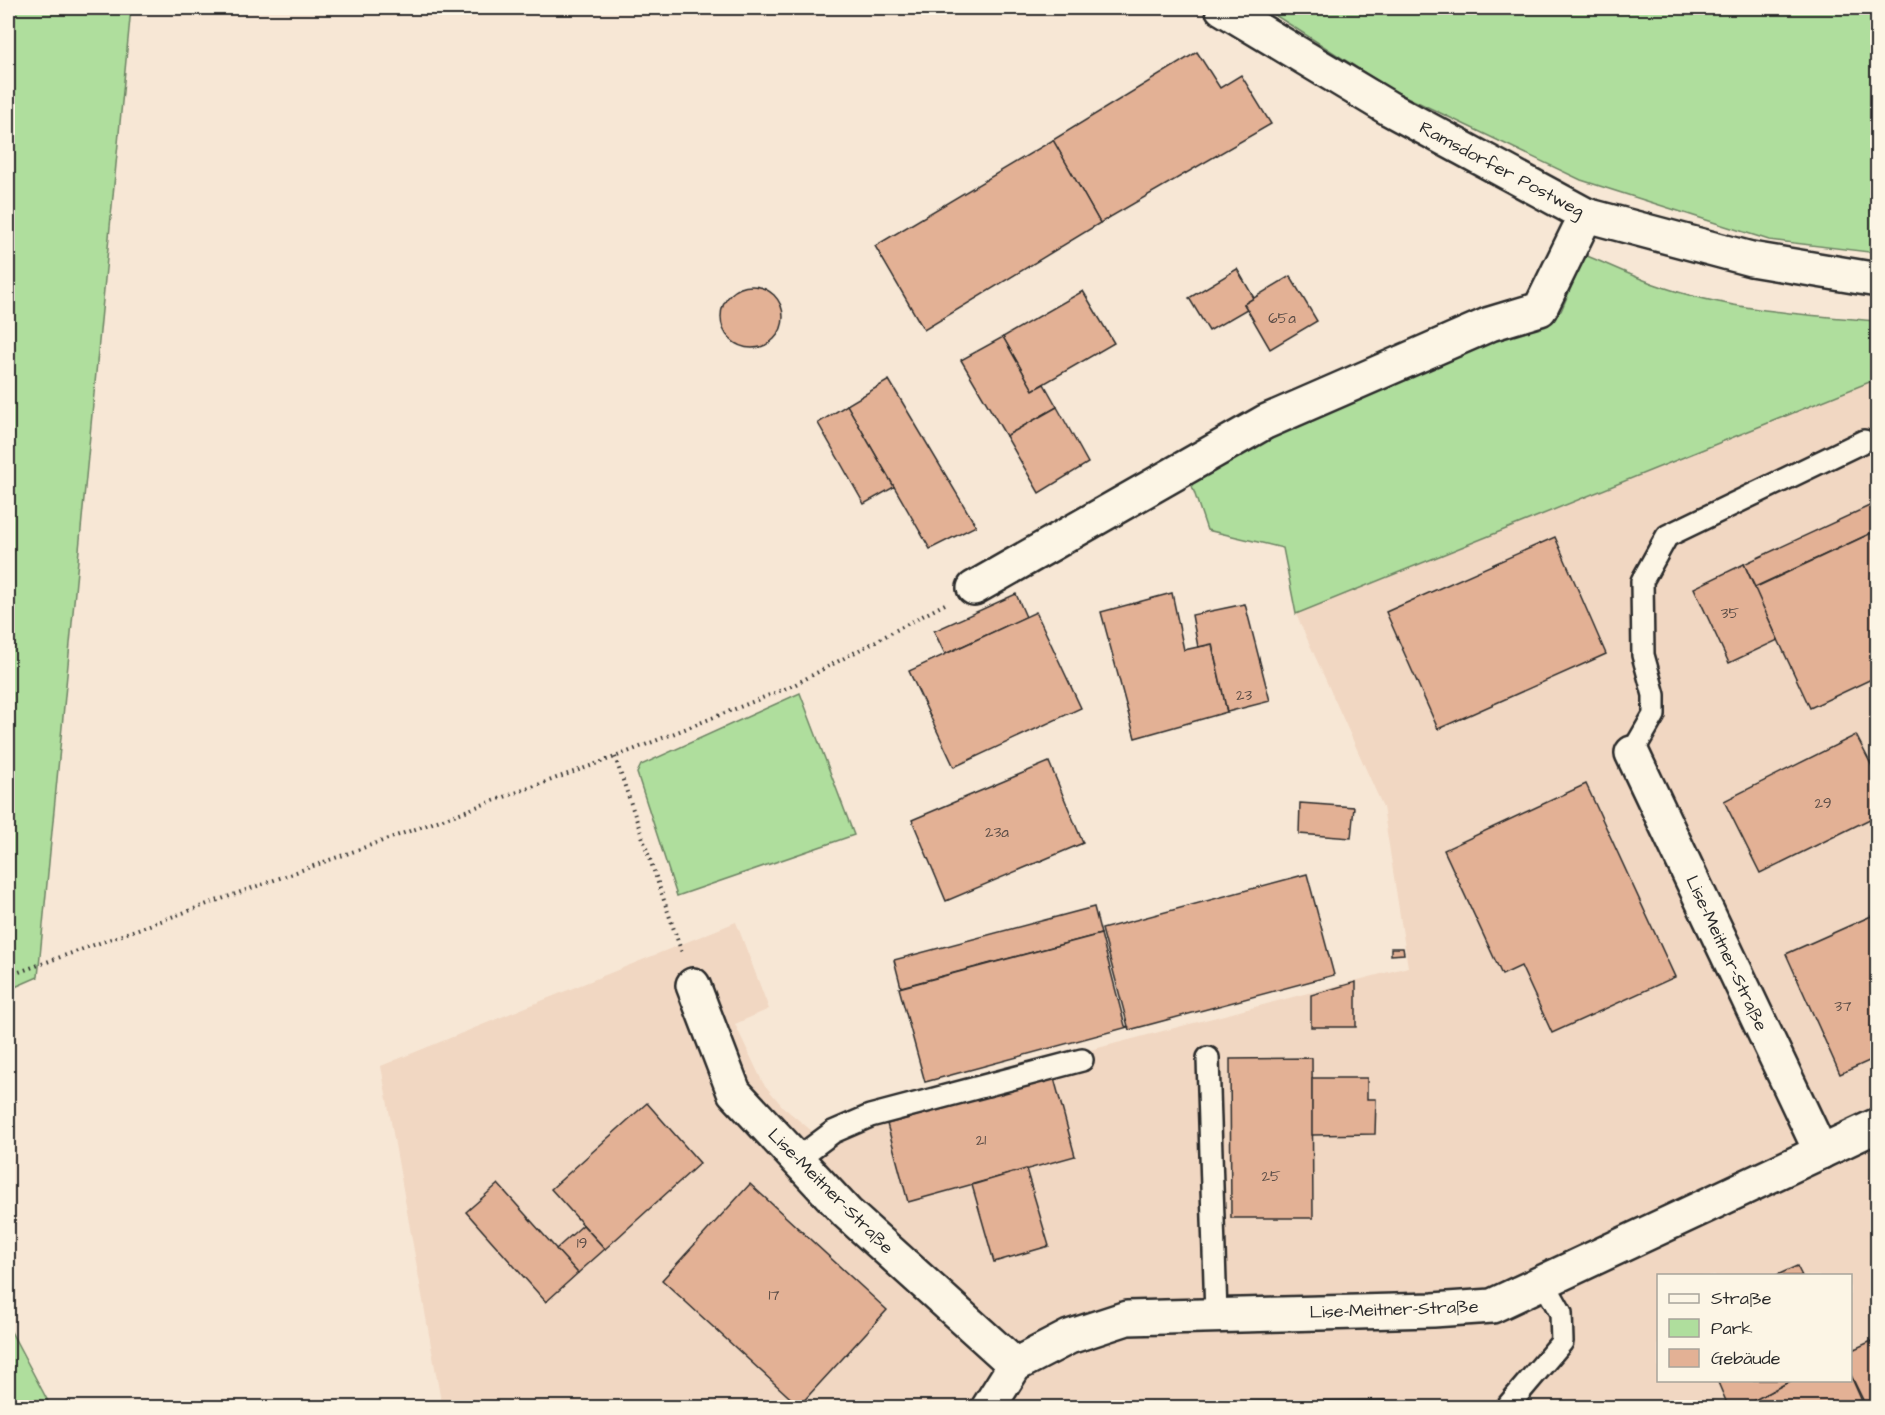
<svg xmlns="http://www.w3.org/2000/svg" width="1885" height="1415" font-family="'Architects Daughter',sans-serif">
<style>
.built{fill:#f1d7c2;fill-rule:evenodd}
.green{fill:#afde9d;stroke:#6d8464;stroke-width:1.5}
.building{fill:#e3b195;stroke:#2b2b2b;stroke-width:1.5}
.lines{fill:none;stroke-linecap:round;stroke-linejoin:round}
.lane-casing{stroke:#2b2b2b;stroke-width:26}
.street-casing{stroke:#2b2b2b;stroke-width:38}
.path{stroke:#2b2b2b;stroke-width:4;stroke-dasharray:1.5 4.5;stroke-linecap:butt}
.lane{stroke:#fcf5e5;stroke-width:21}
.street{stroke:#fcf5e5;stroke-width:33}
.labels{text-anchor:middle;stroke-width:6;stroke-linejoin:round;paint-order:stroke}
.number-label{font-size:15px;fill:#594c46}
.street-label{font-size:18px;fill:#2b2b2b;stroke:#fcf5e5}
</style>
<rect width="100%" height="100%" fill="#f7e7d5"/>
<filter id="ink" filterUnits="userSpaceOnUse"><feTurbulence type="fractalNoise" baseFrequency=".0167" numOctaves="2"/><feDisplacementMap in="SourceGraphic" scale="12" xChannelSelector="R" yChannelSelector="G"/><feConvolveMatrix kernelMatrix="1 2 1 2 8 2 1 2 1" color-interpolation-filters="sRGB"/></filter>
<g filter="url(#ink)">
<!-- built -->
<path class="built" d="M1877,379V1407H442L381,1066L736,922L769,1009L735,1024L763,1083L783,1107L812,1131L864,1109L1408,967L1383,807L1296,614ZM1658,1276H1850V1380H1658Z"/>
<!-- green -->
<g class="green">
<polygon points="8,8 131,8 38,977 8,990"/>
<polygon points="1264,8 1877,8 1877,253 1769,240 1581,180 1390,89"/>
<path d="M1585,255C1609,265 1632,276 1657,285C1726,310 1805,315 1877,321V379L1296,614L1283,548L1207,530L1188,474L1401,373L1561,311Z"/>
<polygon points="800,693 854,835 677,896 637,773 641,765"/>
<polygon points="8,1326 51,1407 8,1407"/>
</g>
<!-- building -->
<g class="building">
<polygon points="1197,52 1220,88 1241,75 1271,124 1100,223 1053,140"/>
<polygon points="1053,140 1100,223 924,330 875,246"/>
<polygon points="1237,269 1254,298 1244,304 1247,309 1209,331 1189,298"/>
<polygon points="1290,276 1317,321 1270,349 1244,304"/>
<circle cx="752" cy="317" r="31"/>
<polygon points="1083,291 1114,343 1033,390 1003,337"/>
<polygon points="1003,337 1033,390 1044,384 1057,407 1006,436 961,360"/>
<polygon points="889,380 976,526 930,549 847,405"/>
<polygon points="847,405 894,487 864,504 818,423"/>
<polygon points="1057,407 1088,463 1039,493 1006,436"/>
<polygon points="1878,502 1878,530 1755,587 1744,564"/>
<polygon points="1878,530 1878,676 1810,708 1754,588"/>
<polygon points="1555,537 1606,654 1438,729 1386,612"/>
<polygon points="1744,564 1778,640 1729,663 1694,588"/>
<polygon points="1172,593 1184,650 1212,644 1227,712 1135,738 1101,612"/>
<polygon points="1016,594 1026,617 945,654 934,631"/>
<polygon points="1245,604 1270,701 1227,712 1212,644 1198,647 1192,615"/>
<polygon points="1036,612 1081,708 954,767 909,671"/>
<polygon points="1856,735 1878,778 1878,815 1760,873 1724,801"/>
<polygon points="1049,762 1083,843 946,901 912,820"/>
<polygon points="1586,784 1675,977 1552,1033 1521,966 1502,975 1444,850"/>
<polygon points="1300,803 1354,807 1351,838 1299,834"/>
<polygon points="1307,874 1334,975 1129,1030 1102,929"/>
<polygon points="1094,907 1101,934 901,987 894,960"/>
<polygon points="1878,913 1878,1057 1840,1074 1786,954"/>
<polygon points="1101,934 1125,1026 1128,1027 925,1082 899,988"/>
<polygon points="1391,948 1403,948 1404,954 1391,955"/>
<polygon points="1356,982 1356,1027 1311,1027 1311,995"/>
<polygon points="1312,1058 1313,1218 1231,1218 1230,1059"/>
<polygon points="1054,1078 1075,1156 908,1202 887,1124"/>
<polygon points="1312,1078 1367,1078 1367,1099 1376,1099 1375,1134 1312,1135"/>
<polygon points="647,1103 700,1163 605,1249 551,1189"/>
<polygon points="1026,1169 1049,1246 994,1262 972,1185"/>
<polygon points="498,1184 578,1273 546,1302 466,1212"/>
<polygon points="750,1184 887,1310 799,1406 662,1280"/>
<polygon points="583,1225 605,1249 578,1273 556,1249"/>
<polygon points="1797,1266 1802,1276 1775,1276"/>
<polygon points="1878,1338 1878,1408 1867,1408 1850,1373 1850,1351"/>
<polygon points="1850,1374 1865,1408 1740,1408 1792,1380 1850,1380"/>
<polygon points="1717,1380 1792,1380 1740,1408 1729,1408"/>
<polygon points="1385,1400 1385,1408 1071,1408 1071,1403"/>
</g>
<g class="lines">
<!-- lane casing -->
<g class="lane-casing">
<g id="lane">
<polyline points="1632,753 1654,715 1654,695 1643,655 1642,581 1667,536 1864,441"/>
<polyline points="1208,1058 1216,1315"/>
<polyline points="797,1159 833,1132 870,1116 1082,1060"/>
<polyline points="1506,1408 1562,1342 1561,1313 1543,1281"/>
</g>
</g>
<!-- street casing -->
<g class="street-casing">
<g id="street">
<polyline points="1222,8 1390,109 1586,215 1751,259 1878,280"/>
<polyline points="974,588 1265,422 1490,324 1540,309 1586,215"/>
<polyline points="1632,753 1821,1152"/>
<polyline points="693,985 734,1092 847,1213 1015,1365"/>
<polyline points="988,1408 1015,1365 1069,1337 1127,1318 1433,1310 1492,1306 1878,1125"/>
</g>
</g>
<!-- path -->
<g class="path">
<polyline points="615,757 682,953"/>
<polyline points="8,976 615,757 792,686 945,604"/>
</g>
<!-- lane -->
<use href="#lane" class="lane"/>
<!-- street -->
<use href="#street" class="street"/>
</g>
</g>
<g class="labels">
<!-- number labels -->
<g class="number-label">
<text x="1282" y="323">65a</text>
<text x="1730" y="618">35</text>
<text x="1244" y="700">23</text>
<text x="1823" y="808">29</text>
<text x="997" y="837">23a</text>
<text x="1843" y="1011">37</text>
<text x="981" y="1145">21</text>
<text x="1271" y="1181">25</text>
<text x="582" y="1248">19</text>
<text x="774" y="1300">17</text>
</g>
<!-- street labels -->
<g class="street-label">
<text transform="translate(1502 169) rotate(28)" y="6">Ramsdorfer Postweg</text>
<text transform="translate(1727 953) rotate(65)" y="6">Lise-Meitner-Straße</text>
<text transform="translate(831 1191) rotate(45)" y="6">Lise-Meitner-Straße</text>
<text transform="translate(1394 1309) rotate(-2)" y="6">Lise-Meitner-Straße</text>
</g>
</g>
<!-- margin -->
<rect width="1885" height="1415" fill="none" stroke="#fcf5e5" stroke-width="30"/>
<rect x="15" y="15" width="1855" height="1385" fill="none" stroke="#2b2b2b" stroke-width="2" filter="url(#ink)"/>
<!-- legend -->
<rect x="1657" y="1274" width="195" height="108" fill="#fcf5e5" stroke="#a8a49b" stroke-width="1.5"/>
<rect x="1669" y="1294" width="30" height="9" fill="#fcf5e5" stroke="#a8a49b" stroke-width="1.5"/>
<text x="1711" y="1304" font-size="18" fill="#2b2b2b">Straße</text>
<rect x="1669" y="1319" width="30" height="18" fill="#afde9d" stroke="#a8a49b" stroke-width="1.5"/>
<text x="1711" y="1334" font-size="18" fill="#2b2b2b">Park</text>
<rect x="1669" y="1349" width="30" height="18" fill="#e3b195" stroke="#a8a49b" stroke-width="1.5"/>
<text x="1711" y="1364" font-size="18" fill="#2b2b2b">Gebäude</text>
</svg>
